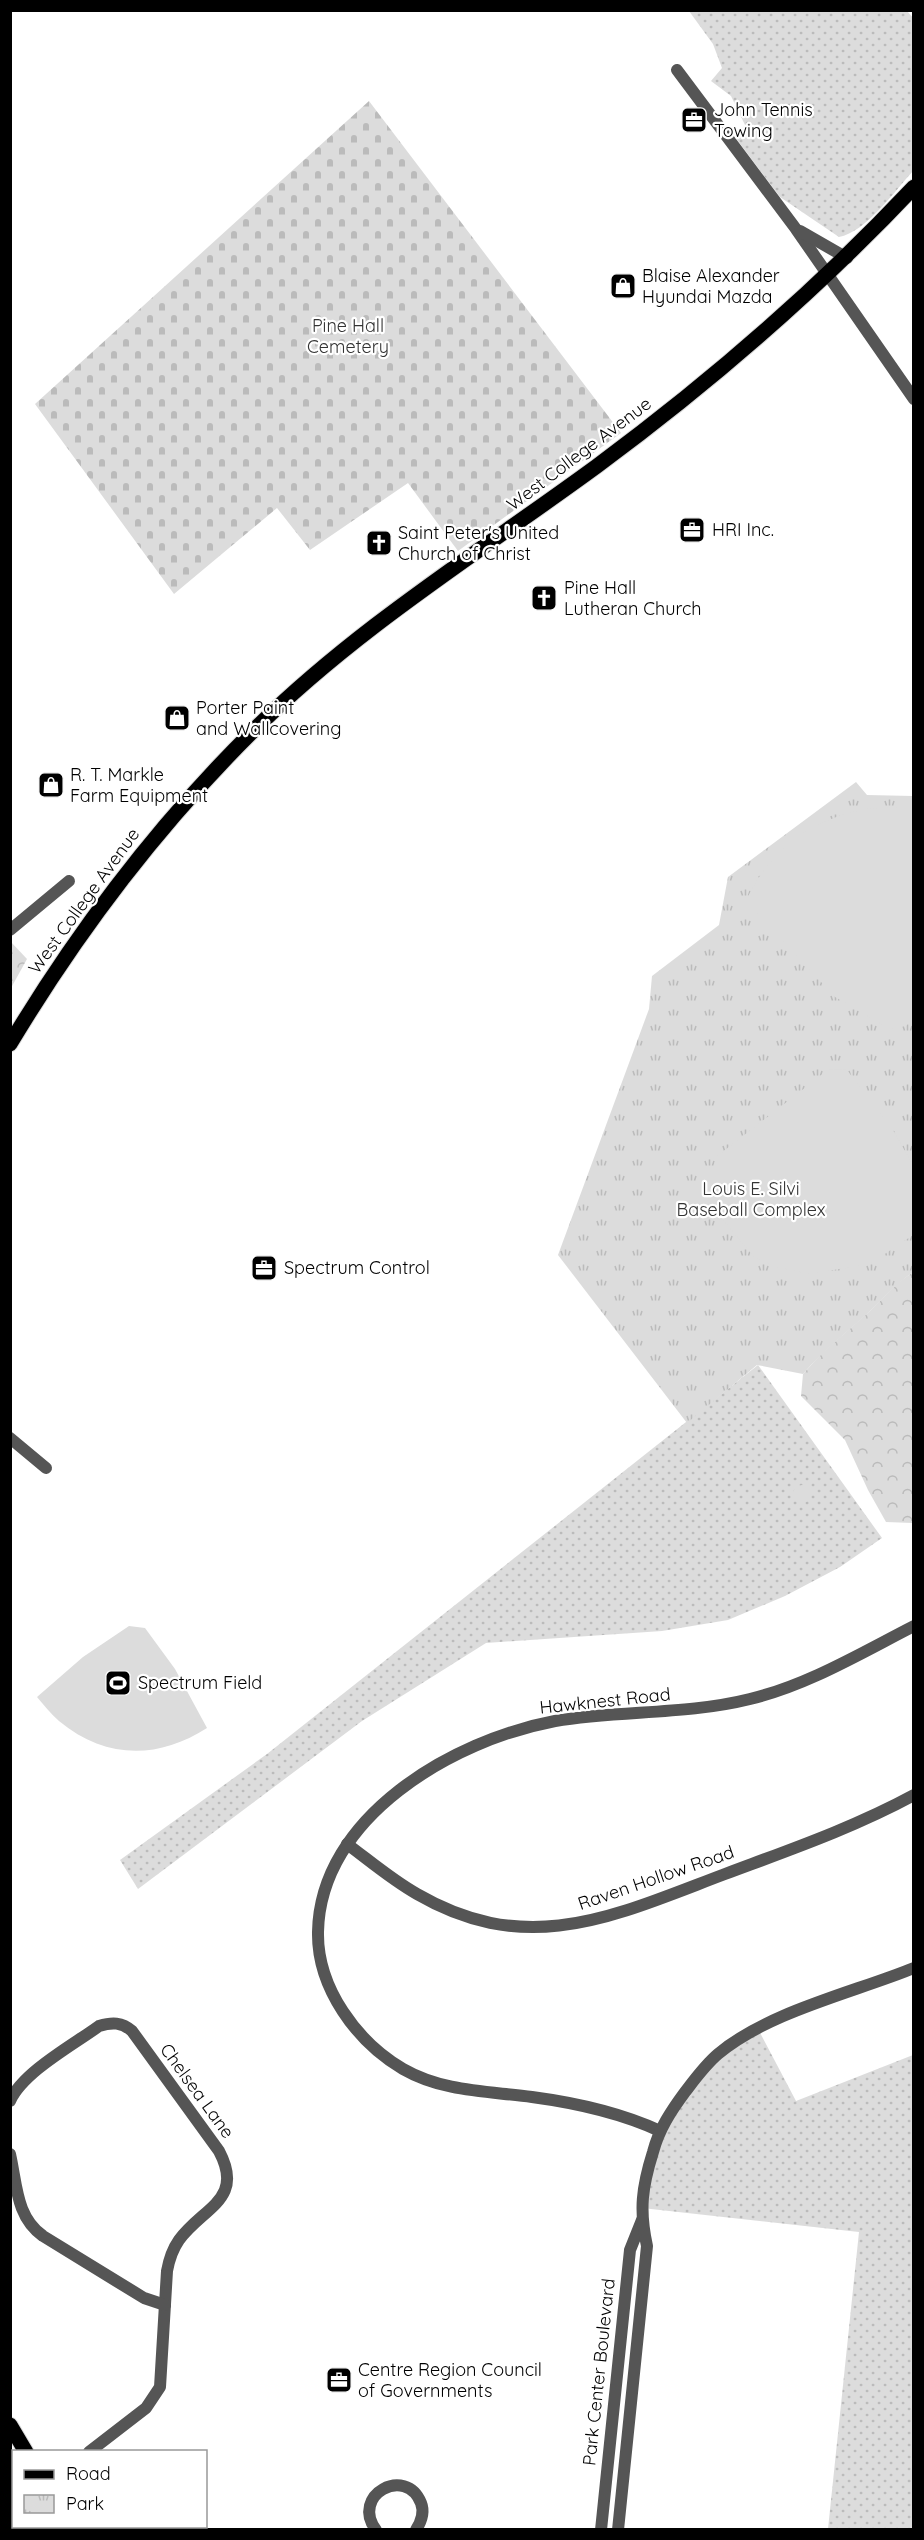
<svg xmlns="http://www.w3.org/2000/svg" width="924" height="2540" font-family="Quicksand,sans-serif">
<style>
.grass{fill:url(#grass-dots)}
.forest{fill:url(#forest-crowns)}
.cemetery{fill:url(#cemetery-stones)}
.park{fill:url(#park-tufts)}
.pitch{fill:#dcdcdc}
.lines{fill:none;stroke-linecap:round;stroke-linejoin:round}
.primary-casing{stroke:#dbdbdb;stroke-width:17}
.street{stroke:#555;stroke-width:12}
.primary{stroke:#000;stroke-width:15}
.labels{text-anchor:middle;stroke-width:4.5;stroke-linejoin:round;paint-order:stroke}
.poi-label{font-size:18px;fill:#000;stroke:#fff;text-anchor:start}
.park-label{font-size:18px;fill:#333;stroke:#fff}
.street-label{font-size:18px;fill:#000;stroke:#fff}
</style>
<defs>
<pattern id="grass-dots" width="8" height="8" patternUnits="userSpaceOnUse" patternTransform="scale(1.5)"><rect width="8" height="8" fill="#dcdcdc"/><path d="M2 2h.1M6 6h.1" fill="none" stroke="#bbb" stroke-width="1.8" stroke-linecap="round"/></pattern>
<pattern id="forest-crowns" width="20" height="18" patternUnits="userSpaceOnUse" patternTransform="scale(1.5)"><rect width="20" height="18" fill="#dcdcdc"/><path d="M2 6a3 3 0 1 1 6 0M12 15a3 3 0 1 1 6 0" fill="none" stroke="#bbb"/></pattern>
<pattern id="cemetery-stones" width="16" height="16" patternUnits="userSpaceOnUse" patternTransform="scale(1.5)"><rect width="16" height="16" fill="#dcdcdc"/><path d="M2 7V4a2 2 0 0 1 4 0v3zM10 15v-3a2 2 0 0 1 4 0v3z" fill="#bbb"/></pattern>
<pattern id="park-tufts" width="24" height="20" patternUnits="userSpaceOnUse" patternTransform="scale(1.5)"><rect width="24" height="20" fill="#dcdcdc"/><path d="M3 7l-1-3M5 7V3M7 7l1-3M15 17l-1-3M17 17v-4M19 17l1-3" fill="none" stroke="#bbb"/></pattern>
</defs>
<rect width="100%" height="100%" fill="#fff"/>
<!-- grass -->
<g class="grass">
<path d="M907,11L914,19L913,171C895,191 866,232 839,237L780,197L735,137L745,125L731,96L711,81L722,68L713,44L689,11Z"/>
<polygon points="758,1365 882,1538 840,1567 785,1596 728,1620 662,1631 486,1643 362,1721 138,1889 120,1860 267,1754"/>
<polygon points="758,2029 796,2101 913,2055 913,2529 828,2529 859,2232 642,2208 655,2143 696,2077"/>
</g>
<!-- forest -->
<g class="forest">
<polygon points="11,942 27,959 11,988"/>
<polygon points="913,1272 913,1523 886,1522 868,1490 845,1440 801,1396 803,1374 822,1353 870,1311 898,1283"/>
</g>
<!-- cemetery -->
<polygon class="cemetery" points="369,101 621,433 458,551 408,483 310,550 277,508 174,594 35,404"/>
<!-- park -->
<g class="park">
<path d="M856,782L867,795L913,796V1272C896,1284 883,1299 868,1313C846,1333 823,1351 803,1374L757,1365L687,1423L558,1255L649,1009L652,976L719,925L728,877Z"/>
<circle cx="802" cy="1494" r="9"/>
</g>
<!-- pitch -->
<g class="pitch">
<path d="M892,807L913,810L914,1016L906,1026L890,1029L835,997L746,901C773,841 827,809 892,807Z"/>
<polygon points="829,1069 847,1070 893,1130 913,1165 913,1235 870,1264 809,1274 777,1267 753,1256 710,1204 707,1194 716,1157"/>
<path d="M129,1626L145,1628L175,1669L207,1728C157,1760 105,1759 59,1721C51,1714 44,1705 37,1697L83,1657Z"/>
</g>
<g class="lines">
<!-- primary casing -->
<g class="primary-casing">
<g id="primary">
<path d="M10,1044C79,929 158,825 253,731C355,629 481,551 597,466C712,381 816,291 914,187"/>
<polyline points="10,2425 26,2452"/>
<polyline points="76,2526 78,2530"/>
</g>
</g>
<!-- street -->
<g class="street">
<polyline points="677,70 796,229 914,399"/>
<polyline points="800,231 847,258"/>
<polyline points="10,930 69,881"/>
<polyline points="10,1438 46,1468"/>
<path d="M347,1844C370,1861 392,1880 417,1894C529,1959 616,1915 725,1874C789,1850 853,1828 914,1795"/>
<path d="M10,2101C23,2072 73,2045 99,2026C112,2022 122,2022 132,2031L219,2151C245,2200 203,2207 179,2240C172,2250 169,2260 167,2271L160,2387L146,2408L89,2452"/>
<path d="M660,2131C619,2112 577,2103 532,2097C488,2091 443,2092 403,2069C357,2042 317,1988 318,1932C320,1817 453,1740 555,1721C620,1710 686,1715 750,1699C808,1685 861,1653 914,1626"/>
<path d="M10,2154C17,2185 16,2217 43,2236L144,2298L165,2305"/>
<path d="M376,2530C350,2495 406,2465 421,2503C425,2513 421,2522 416,2530"/>
<polyline points="601,2530 630,2250 642,2220"/>
<path d="M618,2530L647,2246C639,2210 642,2187 653,2152C659,2129 671,2111 685,2092C695,2079 705,2065 718,2054C768,2012 852,1993 914,1968"/>
</g>
<!-- primary -->
<use href="#primary" class="primary"/>
</g>
<!-- icons -->
<defs>
<g id="office-square" transform="scale(1.35)"><rect x="-9" y="-9" width="18" height="18" rx="4" fill="#000" stroke="#fff"/><path d="M-6-3h4V-5.5h4V-3h4V5H-6ZM-1-4.5V-3h2v-1.5ZM-6 0V1H6V0Z" fill="#fff"/></g>
<g id="shop-square" transform="scale(1.35)"><rect x="-9" y="-9" width="18" height="18" rx="4" fill="#000" stroke="#fff"/><path d="M-5-2.5h2.3a2.7 3.5 0 0 1 5.4 0H5L5.5 6h-11ZM-1.5-2.5h3a1.5 2.3 0 0 0-3 0Z" fill="#fff"/></g>
<g id="church-square" transform="scale(1.35)"><rect x="-9" y="-9" width="18" height="18" rx="4" fill="#000" stroke="#fff"/><path d="M-1.2-6h2.4v3.5h3.3v2.4h-3.3V6h-2.4V-.1h-3.3v-2.4h3.3Z" fill="#fff"/></g>
<g id="stadium-square" transform="scale(1.35)"><rect x="-9" y="-9" width="18" height="18" rx="4" fill="#000" stroke="#fff"/><path d="M0-5a6.5 5 0 1 0 0 10a6.5 5 0 1 0 0-10ZM-3.5-1.8h7v3.6h-7Z" fill="#fff"/></g>
</defs>
<g fill-rule="evenodd">
<use href="#office-square" x="694" y="120"/>
<use href="#shop-square" x="623" y="286"/>
<use href="#office-square" x="692" y="530"/>
<use href="#church-square" x="379" y="543"/>
<use href="#church-square" x="544" y="598"/>
<use href="#shop-square" x="177" y="718"/>
<use href="#shop-square" x="51" y="785"/>
<use href="#office-square" x="264" y="1268"/>
<use href="#stadium-square" x="118" y="1683"/>
<use href="#office-square" x="339" y="2380"/>
</g>
<g class="labels">
<!-- poi labels -->
<g class="poi-label">
<text x="714" y="116">John Tennis<tspan x="714" dy="21">Towing</tspan></text>
<text x="642" y="282">Blaise Alexander<tspan x="642" dy="21">Hyundai Mazda</tspan></text>
<text x="712" y="536">HRI Inc.</text>
<text x="398" y="539">Saint Peter's United<tspan x="398" dy="21">Church of Christ</tspan></text>
<text x="564" y="594">Pine Hall<tspan x="564" dy="21">Lutheran Church</tspan></text>
<text x="196" y="714">Porter Paint<tspan x="196" dy="21">and Wallcovering</tspan></text>
<text x="70" y="781">R. T. Markle<tspan x="70" dy="21">Farm Equipment</tspan></text>
<text x="284" y="1274">Spectrum Control</text>
<text x="138" y="1689">Spectrum Field</text>
<text x="358" y="2376">Centre Region Council<tspan x="358" dy="21">of Governments</tspan></text>
</g>
<!-- park labels -->
<g class="park-label">
<text x="348" y="332">Pine Hall<tspan x="348" dy="21">Cemetery</tspan></text>
<text x="751" y="1195">Louis E. Silvi<tspan x="751" dy="21">Baseball Complex</tspan></text>
</g>
<!-- street labels -->
<g class="street-label">
<text transform="translate(579 454) rotate(-37)" y="6">West College Avenue</text>
<text transform="translate(84 901) rotate(-54)" y="6">West College Avenue</text>
<text transform="translate(605 1701) rotate(-6)" y="6">Hawknest Road</text>
<text transform="translate(656 1878) rotate(-19)" y="6">Raven Hollow Road</text>
<text transform="translate(197 2091) rotate(54)" y="6">Chelsea Lane</text>
<text transform="translate(599 2372) rotate(-84)" y="6">Park Center Boulevard</text>
</g>
</g>
<!-- border -->
<rect width="924" height="2540" fill="none" stroke="#000000" stroke-width="24"/>
<!-- legend -->
<rect x="12" y="2450" width="195" height="78" fill="#ffffff" stroke="#999999" stroke-width="1.5"/>
<rect x="24" y="2470" width="30" height="9" fill="#000000" stroke="#999999" stroke-width="1.5"/>
<text x="66" y="2480" font-size="18" fill="#000000">Road</text>
<rect x="24" y="2495" width="30" height="18" fill="url(#park-tufts)" stroke="#999999" stroke-width="1.5"/>
<text x="66" y="2510" font-size="18" fill="#000000">Park</text>
</svg>
